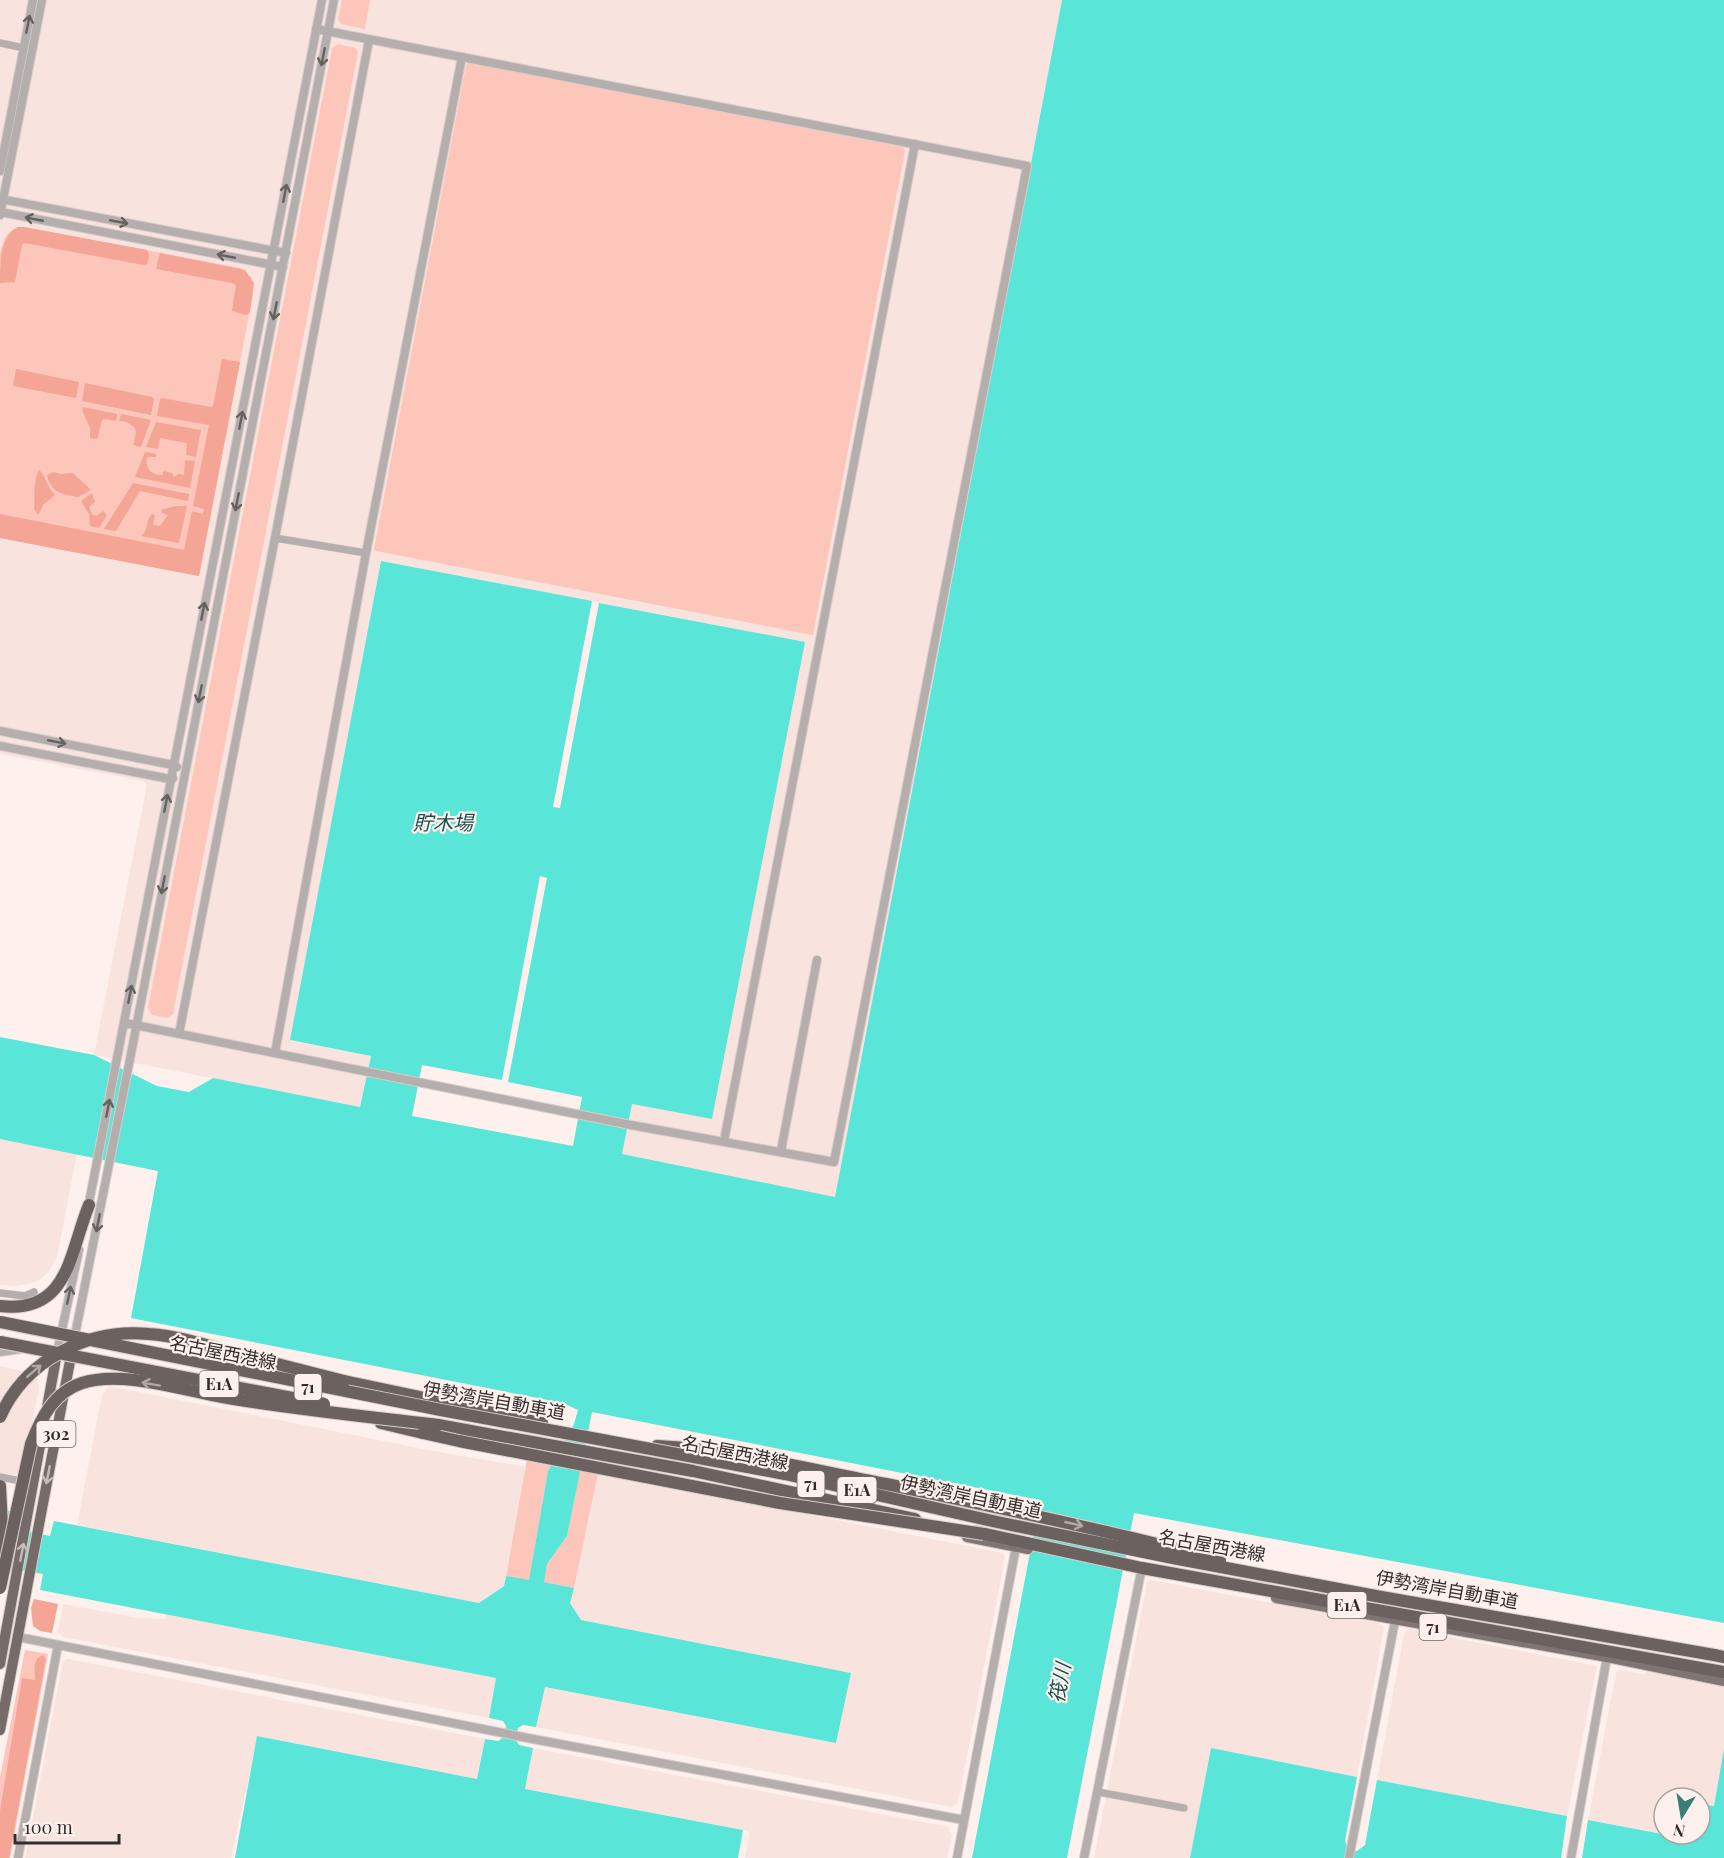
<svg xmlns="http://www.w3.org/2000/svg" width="1724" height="1858" font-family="'Playfair Display','Noto Sans JP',serif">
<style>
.built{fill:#f9e3df}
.green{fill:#fcc6bb}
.forest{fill:#f4a595}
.water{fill:#5ae5d9;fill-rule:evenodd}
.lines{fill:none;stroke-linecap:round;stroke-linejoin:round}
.minor-casing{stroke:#d8cdca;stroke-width:8}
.tertiary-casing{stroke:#d8cdca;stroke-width:10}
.primary-casing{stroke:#d8cdca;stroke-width:12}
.trunk-casing{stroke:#d8cdca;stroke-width:12}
.motorway-casing{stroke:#d8cdca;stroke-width:14}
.minor{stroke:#b4aead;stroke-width:7}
.tertiary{stroke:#b4aead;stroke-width:8}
.primary{stroke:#7f7573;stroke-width:10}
.trunk{stroke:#756b68;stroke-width:10}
.motorway{stroke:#6b615e;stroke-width:12}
.motorway-bridge-casing{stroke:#d8cdca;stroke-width:14;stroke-linecap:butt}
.motorway-bridge{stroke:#6b615e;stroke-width:12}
.oneway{stroke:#656160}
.oneway2{stroke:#b4a8a6}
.oneway3{stroke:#c7bbb8}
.labels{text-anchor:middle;stroke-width:4.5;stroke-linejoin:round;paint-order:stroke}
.shield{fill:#fdf0ed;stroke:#6e6866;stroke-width:1.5}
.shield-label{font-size:16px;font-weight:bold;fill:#312d2c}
.street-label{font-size:18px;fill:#312d2c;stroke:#fdf0ed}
.water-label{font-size:20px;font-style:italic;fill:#15514c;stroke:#fdf0ed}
</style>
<rect width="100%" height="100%" fill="#fdf0ed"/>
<!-- built -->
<g class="built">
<polygon points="0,0 1062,0 835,1197 622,1154 632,1104 712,1119 804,642 381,561 291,1041 371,1056 360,1107 94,1055 147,785 143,781 0,754"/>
<polygon points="0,1139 77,1153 57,1257 48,1272 41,1279 32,1283 17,1286 0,1285"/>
<polygon points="0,1366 37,1374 39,1388 22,1476 0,1473"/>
<polygon points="109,1386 433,1451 526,1467 504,1585 479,1603 77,1525 102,1395"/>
<polygon points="598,1473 1003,1553 1005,1557 958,1803 951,1807 536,1727 544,1687 836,1743 851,1673 581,1620 570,1603"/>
<polygon points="1151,1580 1378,1623 1384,1627 1357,1777 1211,1748 1190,1858 1094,1858 1147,1583"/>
<polygon points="63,1604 139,1618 165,1619 166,1614 496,1678 489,1718 63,1637 58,1632"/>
<polygon points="1409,1629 1597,1666 1567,1816 1377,1780 1404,1634"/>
<polygon points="68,1659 485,1739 477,1779 258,1736 231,1858 25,1858 63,1661"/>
<polygon points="1620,1670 1643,1674 1651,1670 1724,1685 1724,1749 1714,1806 1700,1804 1700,1798 1664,1798 1664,1834 1683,1834 1679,1837 1588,1820 1616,1673"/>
<polygon points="533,1748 949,1827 952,1836 947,1858 745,1858 750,1833 743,1830 525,1789"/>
</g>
<!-- green -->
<g class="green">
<polygon points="342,0 370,0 365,29 341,24 338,19"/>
<polygon points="338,44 356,48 358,53 173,1014 167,1018 152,1015 148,1008 332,48"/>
<polygon points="471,62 903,147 905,151 813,635 376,551 374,549 466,65"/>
<path d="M18,227H24L241,268L252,278L253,294L199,576L0,538V255C2,242 5,232 18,227Z"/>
<polygon points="527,1459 553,1463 548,1471 529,1581 506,1576"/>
<polygon points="580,1469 598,1473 574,1588 543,1582 547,1564 567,1536"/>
<polygon points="25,1650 48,1654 10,1858 0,1858 0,1777"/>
</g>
<!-- forest -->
<g class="forest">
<path d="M18,227H24L147,250C150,255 149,259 147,264L144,265L24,243L22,245L15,282L0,283C0,263 0,236 18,227Z"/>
<polygon points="160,253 245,270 254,283 250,312 246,315 232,311 236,285 232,283 156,269"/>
<polygon points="222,359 240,362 199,576 0,538 0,514 184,550 192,511 203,514 204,509 193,506 209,425 157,416 160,399 162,398 211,407 213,406"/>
<polygon points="16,369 79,382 76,398 13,386"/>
<polygon points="85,383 152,397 154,399 151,415 82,401"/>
<polygon points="83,407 117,414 116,421 106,419 102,420 97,439 90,438 90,428 82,410"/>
<polygon points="121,414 151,420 141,447 133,445 136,433 135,428 127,422 119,421"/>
<polygon points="156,422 201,430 196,457 186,455 187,443 160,438 158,449 146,447"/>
<path d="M145,452L156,454V457H147C145,467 150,475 162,475L164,471L172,473L174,477L178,474L184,475L185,460L195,461L190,488L135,477Z"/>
<path d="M39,470C45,474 47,487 55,495L44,504L38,515L34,509C35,497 33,481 39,470Z"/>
<path d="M54,472L60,474L73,473L91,490L78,497C62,494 51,493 47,475Z"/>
<polygon points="133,483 189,494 188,501 140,491 116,531 104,529"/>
<polygon points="92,493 95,502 89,507 92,514 96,516 103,511 107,515 99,528 90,526 89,514 81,501"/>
<path d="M175,506H187L179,543L141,536C149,530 145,521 152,514L155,515L153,525L160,526L168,515L162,513L161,510Z"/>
<polygon points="34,1599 58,1604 52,1633 40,1631 33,1626 31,1608"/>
<path d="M43,1655L46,1659L9,1858H0V1811L22,1678L35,1680C35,1670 32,1659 43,1655Z"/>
</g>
<!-- water -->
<g class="water">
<path d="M1062,0H1724V1623L1134,1513L1067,1858H972L1040,1500L592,1412L567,1536L547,1564L544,1582L574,1588L570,1603L581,1620L851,1673L836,1743L545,1687L536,1727L523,1725L518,1728L516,1740L519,1745L533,1748L525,1789L743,1830L738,1858H235L257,1736L477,1779L485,1739L498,1741L504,1737L506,1726L503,1721L489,1718L496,1678L40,1590L43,1574L8,1568L0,1581V1509L19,1513L16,1529L50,1536L54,1521L479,1603L504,1586L506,1576L529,1580L548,1471L574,1424L578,1410L563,1403L131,1318L158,1171L0,1139V1037L94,1055L157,1086L189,1092L213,1078L360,1107L371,1056L290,1040L381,561L592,601L553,807L560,808L599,603L805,642L712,1119L632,1104L622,1154L835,1197ZM540,876L547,878L508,1082L582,1097L573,1146L412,1116L422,1065L502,1080Z"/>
<polygon points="1211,1748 1357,1777 1345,1841 1349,1850 1357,1851 1365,1845 1377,1780 1567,1816 1561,1858 1190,1858"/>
<polygon points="1724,1749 1724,1858 1582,1858 1588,1820 1678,1837 1683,1834 1700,1834 1700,1804 1714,1806"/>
</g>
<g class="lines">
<!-- minor casing -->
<g class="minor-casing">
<g id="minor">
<polyline points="0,43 24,48"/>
<polyline points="275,538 366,553"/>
<polyline points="0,1293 25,1296 34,1292"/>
<polyline points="0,1477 26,1482"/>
<polyline points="1098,1792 1184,1808"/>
</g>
</g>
<!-- tertiary casing -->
<g class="tertiary-casing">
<g id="tertiary">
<polyline points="0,171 33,0"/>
<polyline points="0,199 286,253"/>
<polyline points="0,212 283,267"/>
<polyline points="0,215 42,0"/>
<polyline points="0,731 173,765 177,767"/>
<polyline points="0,746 170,779 173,778"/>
<polyline points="125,1023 631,1125 834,1162 1027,166 316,29"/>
<polyline points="179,1034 275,538 369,40"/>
<polyline points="275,1053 366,553 462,57"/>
<polyline points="724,1141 915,144"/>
<polyline points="781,1151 817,960"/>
<polyline points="88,1208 322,0"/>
<polyline points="74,1340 131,1054 334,0"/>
<polyline points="0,1352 20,1349"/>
<polyline points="57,1353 79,1250"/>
<polyline points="18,1637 533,1739 964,1820"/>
<polyline points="18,1858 58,1645"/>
<polyline points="957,1858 1016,1547"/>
<polyline points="1084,1858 1141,1572"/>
<polyline points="1349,1858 1395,1621"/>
<polyline points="1571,1858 1607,1657"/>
</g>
</g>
<!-- primary casing -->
<g class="primary-casing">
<g id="primary">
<polyline points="967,1537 1028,1549"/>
<polyline points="1276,1598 1607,1657 1724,1681"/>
</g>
</g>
<!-- trunk casing -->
<g class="trunk-casing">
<g id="trunk">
<polyline points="0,1664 57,1353"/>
<polyline points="0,1730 71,1356"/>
</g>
</g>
<!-- motorway casing -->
<g class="motorway-casing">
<g id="motorway">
<path d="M0,1306C69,1314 69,1254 89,1205"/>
<polyline points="344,1381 542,1423"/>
<polyline points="381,1423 423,1433"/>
<polyline points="438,1425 693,1471 915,1519"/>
<polyline points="657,1446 687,1448"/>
<polyline points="0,1486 2,1527 0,1553"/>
<polyline points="976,1532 1142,1568 1724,1672"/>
<polyline points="1714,1655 1724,1657"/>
</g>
</g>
<!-- minor -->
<use href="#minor" class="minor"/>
<!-- tertiary -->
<use href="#tertiary" class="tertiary"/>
<!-- primary -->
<use href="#primary" class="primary"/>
<!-- trunk -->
<use href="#trunk" class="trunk"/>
<!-- motorway -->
<use href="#motorway" class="motorway"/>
<!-- motorway-bridge casing -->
<g class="motorway-bridge-casing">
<g id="motorway-bridge">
<polyline points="0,1322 441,1410 785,1474 997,1522 1173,1558 1381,1597 1714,1655"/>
<polyline points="0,1342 324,1404"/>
<path d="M0,1417C25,1360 88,1328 149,1334C179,1336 209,1346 238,1354C273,1363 309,1372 344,1381"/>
<polyline points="423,1433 459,1441 780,1503 984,1534"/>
<path d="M698,1449C761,1457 823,1472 886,1484C998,1507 1110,1531 1220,1560"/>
<path d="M0,1588L31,1444C41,1418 54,1392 82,1383C124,1369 191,1393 234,1399C302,1410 370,1417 438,1425"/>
</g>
</g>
<!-- motorway-bridge -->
<use href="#motorway-bridge" class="motorway-bridge"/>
</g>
<!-- one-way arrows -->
<defs><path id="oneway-shaft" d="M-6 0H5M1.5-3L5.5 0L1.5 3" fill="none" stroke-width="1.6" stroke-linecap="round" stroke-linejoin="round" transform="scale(1.5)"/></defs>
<g class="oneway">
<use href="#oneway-shaft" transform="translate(28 24) rotate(-79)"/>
<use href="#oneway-shaft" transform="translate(323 57) rotate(101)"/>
<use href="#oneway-shaft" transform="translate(285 193) rotate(-79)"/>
<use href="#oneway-shaft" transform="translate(34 219) rotate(-169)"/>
<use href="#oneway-shaft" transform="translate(119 222) rotate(11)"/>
<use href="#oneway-shaft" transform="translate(226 256) rotate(-169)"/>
<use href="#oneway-shaft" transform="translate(275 311) rotate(101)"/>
<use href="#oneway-shaft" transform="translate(241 420) rotate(-79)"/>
<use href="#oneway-shaft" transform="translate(237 502) rotate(101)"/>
<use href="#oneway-shaft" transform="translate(203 611) rotate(-79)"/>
<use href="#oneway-shaft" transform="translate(200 694) rotate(101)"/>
<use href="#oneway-shaft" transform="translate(57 742) rotate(11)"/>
<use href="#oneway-shaft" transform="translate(166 803) rotate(-79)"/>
<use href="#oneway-shaft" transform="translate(163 885) rotate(101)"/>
<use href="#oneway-shaft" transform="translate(130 994) rotate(-79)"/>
<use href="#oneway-shaft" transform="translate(108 1108) rotate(-79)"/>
<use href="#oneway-shaft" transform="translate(98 1223) rotate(101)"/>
<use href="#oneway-shaft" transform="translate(69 1295) rotate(-78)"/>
</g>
<g class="oneway2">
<use href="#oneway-shaft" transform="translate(34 1371) rotate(-41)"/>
<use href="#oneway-shaft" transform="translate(151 1384) rotate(-170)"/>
<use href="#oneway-shaft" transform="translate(1074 1524) rotate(13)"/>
</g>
<g class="oneway3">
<use href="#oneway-shaft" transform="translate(48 1475) rotate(101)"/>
<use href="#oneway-shaft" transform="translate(22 1552) rotate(-79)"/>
</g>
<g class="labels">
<!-- shield labels -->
<g class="shield">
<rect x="199.5" y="1371" width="39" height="26" rx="4.5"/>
<rect x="294.5" y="1374" width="27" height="26" rx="4.5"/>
<rect x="36.5" y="1421" width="39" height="26" rx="4.5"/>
<rect x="797.5" y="1471" width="27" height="26" rx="4.5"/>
<rect x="837.5" y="1477" width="39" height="26" rx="4.5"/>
<rect x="1327.5" y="1592" width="39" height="26" rx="4.5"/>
<rect x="1419.5" y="1614" width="27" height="26" rx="4.5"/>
</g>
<g class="shield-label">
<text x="219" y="1390">E1A</text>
<text x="308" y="1393">71</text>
<text x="56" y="1440">302</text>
<text x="811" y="1490">71</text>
<text x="857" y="1496">E1A</text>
<text x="1347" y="1611">E1A</text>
<text x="1433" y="1633">71</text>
</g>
<!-- street labels -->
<g class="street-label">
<text transform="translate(223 1353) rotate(11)" y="6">名古屋西港線</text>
<text transform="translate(494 1401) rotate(10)" y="6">伊勢湾岸自動車道</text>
<text transform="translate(735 1453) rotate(11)" y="6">名古屋西港線</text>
<text transform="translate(971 1497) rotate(12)" y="6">伊勢湾岸自動車道</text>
<text transform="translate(1212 1546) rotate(10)" y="6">名古屋西港線</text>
<text transform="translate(1447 1590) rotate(10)" y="6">伊勢湾岸自動車道</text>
</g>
<!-- water labels -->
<g class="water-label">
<text x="443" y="830">貯木場</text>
<text transform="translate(1060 1683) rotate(-79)" y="7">筏川</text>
</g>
</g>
<!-- north arrow -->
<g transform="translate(1682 1816) rotate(191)"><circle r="28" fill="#fdf0ed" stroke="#aba2a0" stroke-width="1.5"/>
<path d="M0-4.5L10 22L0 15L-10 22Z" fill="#387f78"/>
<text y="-9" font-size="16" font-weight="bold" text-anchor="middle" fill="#312d2c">N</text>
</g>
<!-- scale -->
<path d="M15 1834v9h104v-9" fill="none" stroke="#312d2c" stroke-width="3"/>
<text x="24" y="1834" font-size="18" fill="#312d2c" stroke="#fdf0ed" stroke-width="4.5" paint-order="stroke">100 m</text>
</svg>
